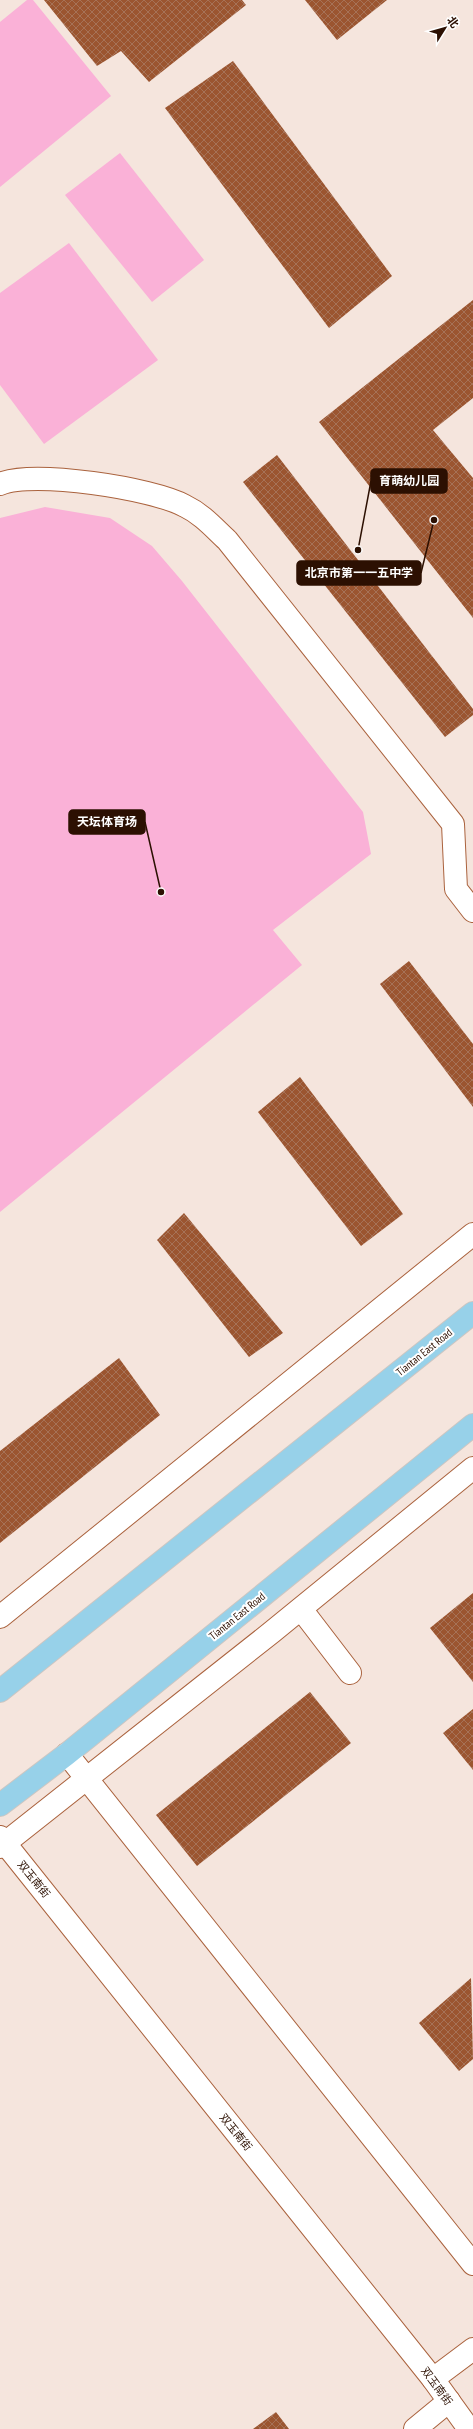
<svg xmlns="http://www.w3.org/2000/svg" width="473" height="2429" font-family="'PT Sans Narrow','Noto Sans SC',sans-serif">
<style>
.garden{fill:#fab1d7}
.building{fill:url(#building-cross-hatch)}
.lines{fill:none;stroke-linecap:round;stroke-linejoin:round}
.minor-casing{stroke:#aa623d;stroke-width:24}
.major-casing{stroke:#ccc6c2;stroke-width:24}
.minor{stroke:#fff;stroke-width:22}
.major{stroke:#97d1e9;stroke-width:22}
.labels{text-anchor:middle;stroke-width:4;stroke-linejoin:round;paint-order:stroke}
.street-label{font-size:11px;fill:#2c1002;stroke:#fff}
.leader{fill:none;stroke:#2c1002;stroke-width:1.5}
.callout-dot{fill:#2c1002;stroke:#fff;stroke-width:1.5}
.callout{fill:#2c1002;stroke:#2c1002;stroke-width:1.5}
.callout-label{font-size:12px;text-anchor:middle;font-weight:bold;fill:#fff}
</style>
<defs>
<pattern id="building-cross-hatch" width="8" height="8" patternUnits="userSpaceOnUse"><rect width="8" height="8" fill="#9b5530"/><path d="M0 0l8 8M0 8l8-8" fill="none" stroke="#a67257"/></pattern>
</defs>
<rect width="100%" height="100%" fill="#f5e5dd"/>
<!-- garden -->
<g class="garden">
<polygon points="27,0 33,0 111,96 0,187 0,22"/>
<polygon points="120,153 204,260 152,302 65,195"/>
<polygon points="69,243 158,360 44,444 0,385 0,293"/>
<polygon points="45,507 110,518 152,546 182,581 363,812 371,854 273,930 302,965 0,1212 0,518"/>
</g>
<!-- building -->
<g class="building">
<polygon points="44,0 242,0 246,5 149,82 121,51 97,66"/>
<polygon points="305,0 387,0 337,40"/>
<polygon points="233,61 392,276 329,328 165,108"/>
<polygon points="473,300 473,398 433,430 473,478 473,618 319,422"/>
<polygon points="277,455 473,709 473,715 445,737 243,482"/>
<polygon points="409,961 473,1044 473,1107 380,984"/>
<polygon points="300,1077 403,1214 361,1246 258,1112"/>
<polygon points="184,1213 283,1333 249,1357 157,1240"/>
<polygon points="119,1358 160,1415 0,1543 0,1451"/>
<polygon points="473,1593 473,1682 430,1628"/>
<polygon points="310,1692 351,1743 197,1866 156,1815"/>
<polygon points="473,1709 473,1770 443,1733"/>
<polygon points="471,1978 473,2059 459,2071 419,2023"/>
<polygon points="276,2412 289,2429 253,2429"/>
</g>
<g class="lines">
<!-- minor casing -->
<g class="minor-casing">
<g id="minor">
<path d="M0,484C33,470 152,488 185,506C202,514 214,528 227,540L453,824L456,889L473,911"/>
<polyline points="301,1609 350,1673"/>
<polyline points="0,1617 473,1234"/>
<polyline points="67,1754 473,2264"/>
<polyline points="0,1837 433,2379 469,2429"/>
<polyline points="0,1847 272,1632 473,1468"/>
<polyline points="433,2379 473,2349"/>
<polyline points="415,2429 449,2401"/>
</g>
</g>
<!-- major casing -->
<g class="major-casing">
<g id="major">
<polyline points="0,1691 473,1313"/>
<polyline points="0,1805 67,1754 473,1425"/>
</g>
</g>
<!-- minor -->
<use href="#minor" class="minor"/>
<!-- major -->
<use href="#major" class="major"/>
</g>
<g class="labels">
<!-- street labels -->
<g class="street-label">
<text transform="translate(424 1352) rotate(-39)" y="4">Tiantan East Road</text>
<text transform="translate(237 1616) rotate(-39)" y="4">Tiantan East Road</text>
<text transform="translate(34 1879) rotate(51)" y="4">双玉南街</text>
<text transform="translate(236 2132) rotate(51)" y="4">双玉南街</text>
<text transform="translate(437 2386) rotate(54)" y="4">双玉南街</text>
</g>
</g>
<!-- callouts -->
<path class="leader" d="M358 550L371 481M434 520L421 573M161 892L145 822"/>
<g class="callout-dot">
<circle cx="358" cy="550" r="4"/>
<circle cx="434" cy="520" r="4"/>
<circle cx="161" cy="892" r="4"/>
</g>
<g class="callout">
<rect x="371" y="469" width="76" height="24" rx="4"/>
<rect x="297" y="561" width="124" height="24" rx="4"/>
<rect x="69" y="810" width="76" height="24" rx="4"/>
</g>
<g class="callout-label">
<text x="409" y="485">育萌幼儿园</text>
<text x="359" y="577">北京市第一一五中学</text>
<text x="107" y="826">天坛体育场</text>
</g>
<!-- north arrow -->
<g transform="translate(445 28) rotate(53)" stroke="#ffffff" stroke-width="3" paint-order="stroke">
<path d="M0-3L7 15L0 10L-7 15Z" fill="#2c1002"/>
<text y="-6" font-size="11" font-weight="bold" text-anchor="middle" fill="#2c1002">北</text>
</g>
</svg>
